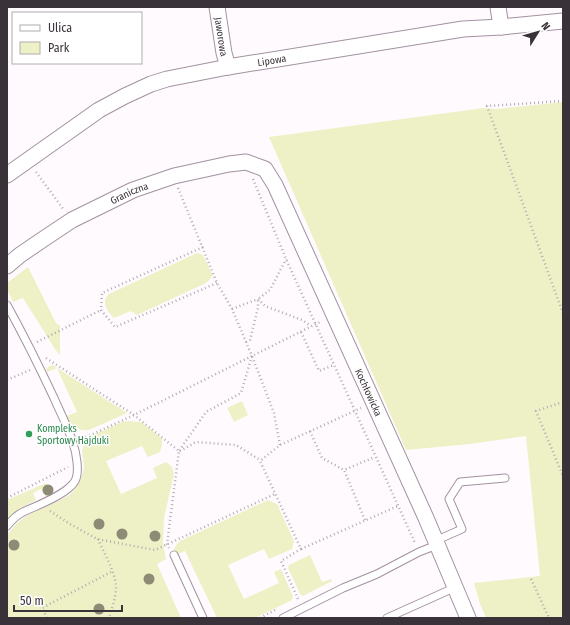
<svg xmlns="http://www.w3.org/2000/svg" width="570" height="625" font-family="'Fira Sans Condensed',sans-serif">
<style>
.green{fill:#eef1c5}
.lines{fill:none;stroke-linecap:round;stroke-linejoin:round}
.lane-casing{stroke:#a391a1;stroke-width:9}
.street-casing{stroke:#a391a1;stroke-width:17}
.path{stroke:#b1acb1;stroke-width:2.5;stroke-dasharray:1 3;stroke-linecap:butt}
.lane{stroke:#fff;stroke-width:7}
.street{stroke:#fff;stroke-width:15}
.tree{fill:#8d8b75}
.leisure-dot{fill:#2e9e5b;stroke:#fff;stroke-width:1.5}
.labels{text-anchor:middle;stroke-width:3;stroke-linejoin:round;paint-order:stroke}
.street-label{font-size:10px;fill:#3a3239;stroke:#fff}
.leisure-label{font-size:10px;fill:#27864d;stroke:#fff;text-anchor:start}
</style>
<rect width="100%" height="100%" fill="#fefafe"/>
<!-- green -->
<g class="green">
<polygon points="563,102 563,618 486,618 480,604 474,583 540,576 526,436 470,444 406,450 269,137 484,108 497,109"/>
<path d="M197,253L203,255L213,276L206,283L137,315L131,311L114,318C108,312 100,302 109,294Z"/>
<polygon points="28,267 56,323 60,326 60,355 55,349 23,298 13,302 7,289 7,283"/>
<path d="M53,365L54,366L127,413L89,430C78,431 70,426 66,416L77,412L57,368L47,372C45,368 49,366 53,365Z"/>
<polygon points="242,401 248,415 234,422 227,408"/>
<path d="M124,421L141,422L158,435L162,439V445L160,452L148,457L142,446L106,461L121,494L157,478L153,468L166,462C171,465 173,468 174,474L164,518L163,544L166,559L157,564L181,618H7V535L16,524L26,516L60,500L71,494L80,482L83,472L84,466L82,451L85,442L93,435Z"/>
<polygon points="46,483 49,489 43,492 41,489 33,493 36,500 20,508 8,518 7,500"/>
<path d="M268,500L277,504L294,541L292,549L269,559L264,549L228,565L244,599L279,583L274,572L281,569L293,596L292,600L255,618H217L185,551L175,555C172,549 176,545 180,541Z"/>
<polygon points="310,555 322,582 331,579 332,581 303,596 300,594 288,568 289,565"/>
</g>
<g class="lines">
<!-- lane casing -->
<g class="lane-casing">
<g id="lane">
<path d="M7,305C24,336 39,366 54,398C60,412 68,427 73,443C76,452 80,472 75,481C68,494 36,506 23,512C17,515 11,521 7,526"/>
<polyline points="435,541 462,529 449,499 460,482 505,478"/>
<polyline points="174,555 203,618"/>
<polyline points="283,618 343,588 377,574 419,552 437,545"/>
<polyline points="387,618 456,587"/>
</g>
</g>
<!-- street casing -->
<g class="street-casing">
<g id="street">
<path id="s1" d="M217,7L224,53L228,67"/>
<polyline points="498,7 501,27"/>
<path id="s2" d="M7,175L99,110L125,96L151,84L167,79L228,67L463,29L501,27L563,21"/>
<path id="s3" d="M7,266L20,255L42,240L72,220L133,190L174,176L229,164L246,162L265,169L275,185L426,518L468,618"/>
</g>
</g>
<!-- path -->
<g class="path">
<polyline points="563,101 487,106 563,313"/>
<polyline points="36,172 64,210"/>
<polyline points="253,179 286,259 415,543"/>
<polyline points="178,188 217,283 232,309 252,356 241,393 206,412 179,451"/>
<polyline points="203,247 102,293 101,310 115,327 217,283"/>
<polyline points="232,309 258,299 265,306 302,320 311,326"/>
<polyline points="301,332 319,371 334,365"/>
<polyline points="37,342 101,310"/>
<polyline points="246,342 250,340 258,308 258,299 270,290 286,259"/>
<polyline points="46,358 134,415 179,451 167,544 169,548"/>
<polyline points="7,380 30,370"/>
<polyline points="563,402 536,411 563,476"/>
<polyline points="310,431 322,458 344,470"/>
<polyline points="82,439 134,415 252,356"/>
<polyline points="280,445 274,413 252,356 322,321"/>
<polyline points="180,451 196,442 236,445 260,460"/>
<polyline points="7,498 68,467"/>
<polyline points="50,511 70,524 97,539 155,550 275,494"/>
<polyline points="365,520 344,470 375,457"/>
<path d="M98,539C104,554 115,570 116,587C116,597 112,608 109,618"/>
<polyline points="301,549 398,506"/>
<polyline points="531,579 549,618"/>
<polyline points="298,599 281,561 301,549 260,461 280,445 361,408"/>
<polyline points="47,618 42,608 113,571"/>
<polyline points="260,618 275,610"/>
</g>
<!-- lane -->
<use href="#lane" class="lane"/>
<!-- street -->
<use href="#street" class="street"/>
</g>
<!-- trees -->
<g class="tree">
<circle cx="48" cy="490" r="5.5"/>
<circle cx="99" cy="524" r="5.5"/>
<circle cx="122" cy="534" r="5.5"/>
<circle cx="155" cy="536" r="5.5"/>
<circle cx="14" cy="545" r="5.5"/>
<circle cx="149" cy="579" r="5.5"/>
<circle cx="99" cy="609" r="5.5"/>
</g>
<!-- markers -->
<circle class="leisure-dot" cx="29" cy="434" r="4"/>
<g class="labels">
<!-- street labels -->
<g class="street-label">
<text dy="4" stroke="none"><textPath href="#s1" startOffset="30">Jaworowa</textPath></text>
<text dy="4" stroke="none"><textPath href="#s2" startOffset="294">Lipowa</textPath></text>
<text dy="4" stroke="none"><textPath href="#s3" startOffset="143">Graniczna</textPath></text>
<text dy="4" stroke="none"><textPath href="#s3" startOffset="531">Kochłowicka</textPath></text>
</g>
<!-- leisure labels -->
<g class="leisure-label">
<text x="37" y="432">Kompleks<tspan x="37" dy="12">Sportowy Hajduki</tspan></text>
</g>
</g>
<!-- border -->
<rect width="570" height="625" fill="none" stroke="#3a3239" stroke-width="16"/>
<!-- legend -->
<rect x="12" y="12" width="130" height="52" fill="#ffffff" stroke="#b0adb0"/>
<rect x="20" y="25" width="20" height="6" fill="#ffffff" stroke="#b0adb0"/>
<text x="48" y="32" font-size="12" fill="#3a3239">Ulica</text>
<rect x="20" y="42" width="20" height="12" fill="#eef1c5" stroke="#b0adb0"/>
<text x="48" y="52" font-size="12" fill="#3a3239">Park</text>
<!-- north arrow -->
<g transform="translate(538 32) rotate(53)" stroke="#ffffff" stroke-width="3" paint-order="stroke">
<path d="M0-3L7 15L0 10L-7 15Z" fill="#3a3239"/>
<text y="-6" font-size="11" font-weight="bold" text-anchor="middle" fill="#3a3239">N</text>
</g>
<!-- scale -->
<path d="M14 605v6h108v-6" fill="none" stroke="#3a3239" stroke-width="2"/>
<text x="20" y="605" font-size="12" fill="#3a3239" stroke="#ffffff" stroke-width="3" paint-order="stroke">50 m</text>
</svg>
